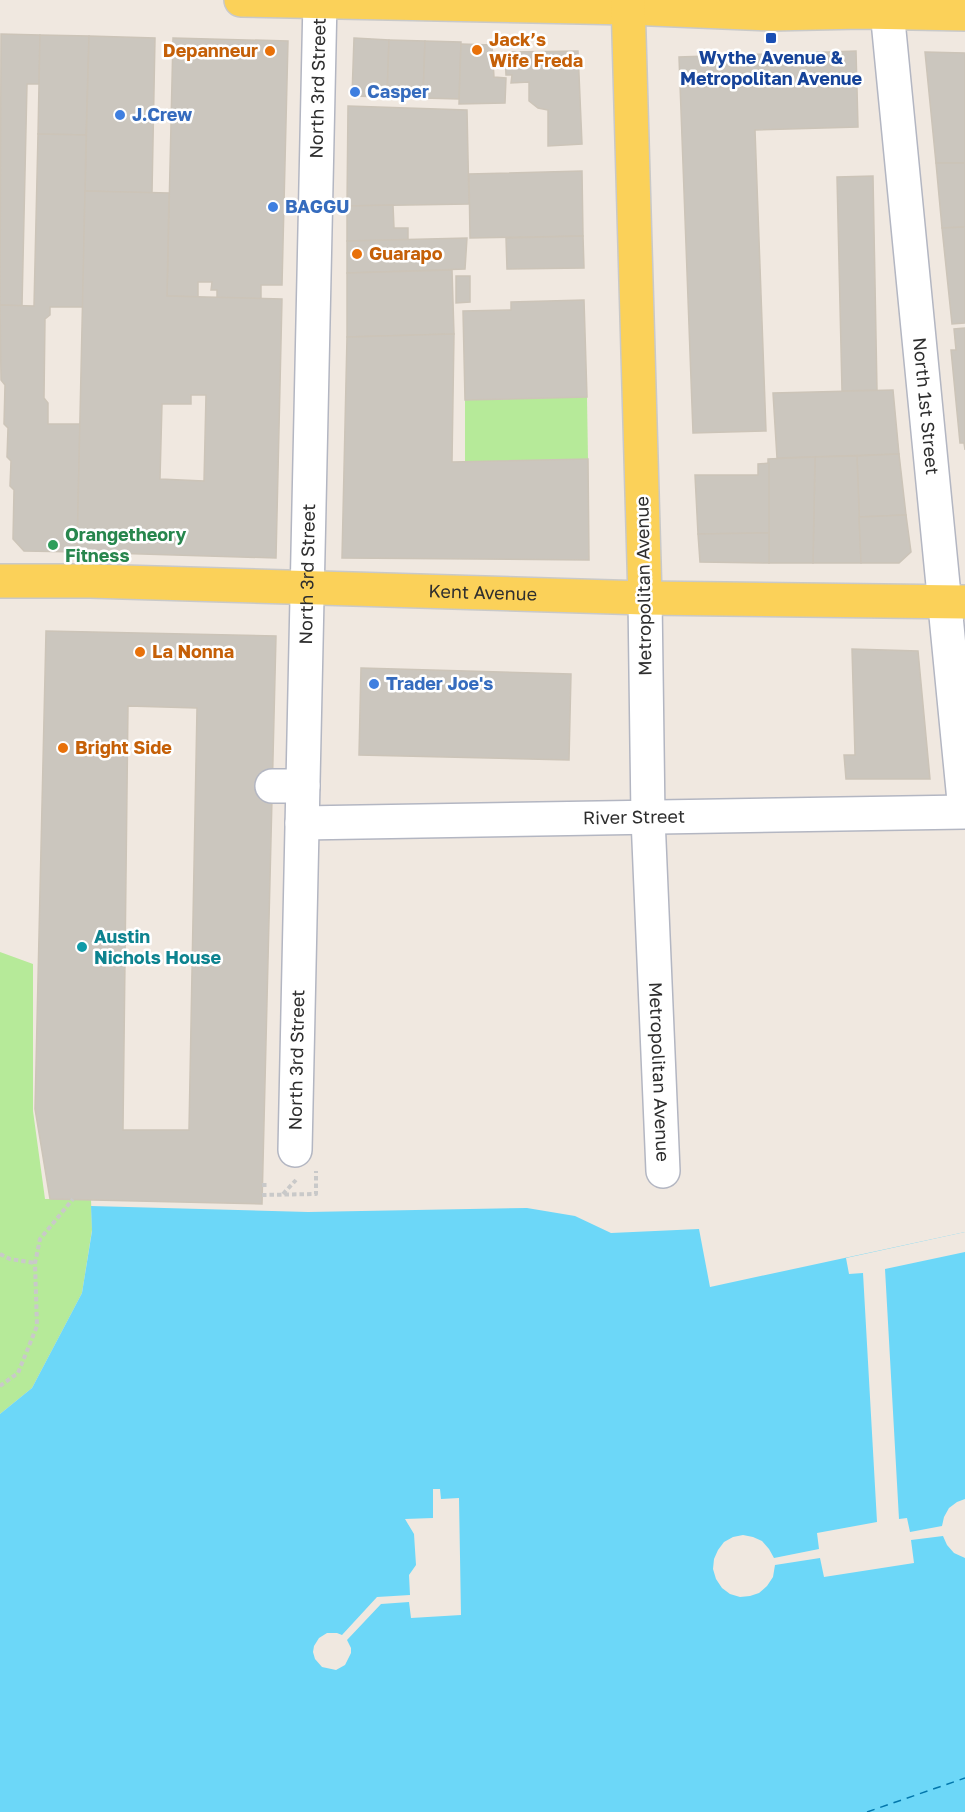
<svg xmlns="http://www.w3.org/2000/svg" width="965" height="1812" font-family="'Golos Text',sans-serif">
<style>
.green{fill:#b6ea99}
.water{fill:#6cd7f8}
.pier{fill:#f0e8e0}
.lines{fill:none;stroke-linecap:round;stroke-linejoin:round}
.ferry{stroke:#0377ac;stroke-width:1.5;stroke-dasharray:8 6;stroke-linecap:butt}
.building{fill:#cbc6be;stroke:#ccc4b8;stroke-width:1.5;fill-rule:evenodd}
.minor-casing{stroke:#b3b6c2;stroke-width:36}
.major-casing{stroke:#c9c9c9;stroke-width:36}
.path{stroke:#c9c9c9;stroke-width:4;stroke-dasharray:4.5 3;stroke-linecap:butt}
.minor{stroke:#fff;stroke-width:33}
.major{stroke:#fbd159;stroke-width:33}
.transit-dot{fill:#1a4fb4;stroke:#fff;stroke-width:2}
.food-dot{fill:#e8710a;stroke:#fff;stroke-width:2}
.shop-dot{fill:#3f7fe0;stroke:#fff;stroke-width:2}
.leisure-dot{fill:#2e9e5b;stroke:#fff;stroke-width:2}
.culture-dot{fill:#0f9aa8;stroke:#fff;stroke-width:2}
.labels{text-anchor:middle;stroke-width:5;stroke-linejoin:round;paint-order:stroke}
.food-label{font-size:18px;font-weight:bold;fill:#c56008;stroke:#fff;text-anchor:start}
.transit-label{font-size:18px;font-weight:bold;fill:#164399;stroke:#fff}
.street-label{font-size:18px;fill:#2e2e2e;stroke:#fff}
.shop-label{font-size:18px;font-weight:bold;fill:#366cbe;stroke:#fff;text-anchor:start}
.leisure-label{font-size:18px;font-weight:bold;fill:#27864d;stroke:#fff;text-anchor:start}
.culture-label{font-size:18px;font-weight:bold;fill:#0d838f;stroke:#fff;text-anchor:start}
</style>
<rect width="100%" height="100%" fill="#f0e8e0"/>
<!-- green -->
<g class="green">
<polygon points="587,397 588,459 465,462 465,400"/>
<polygon points="0,952 33,964 33,1111 45,1199 91,1199 92,1230 82,1293 32,1388 0,1414"/>
</g>
<!-- water -->
<polygon class="water" points="91,1206 308,1212 527,1208 575,1216 611,1233 699,1229 710,1287 965,1232 965,1812 0,1812 0,1414 32,1388 82,1293 92,1231"/>
<!-- pier -->
<g class="pier">
<polygon points="965,1232 965,1252 885,1269 899,1519 907,1518 910,1532 942,1526 944,1517 949,1508 957,1502 965,1499 965,1558 954,1553 947,1545 943,1536 911,1540 914,1563 824,1577 820,1558 775,1565 773,1577 767,1586 759,1593 750,1596 740,1597 730,1594 722,1588 716,1579 713,1569 714,1559 718,1550 724,1542 733,1537 743,1535 753,1537 762,1541 769,1549 774,1558 819,1549 817,1533 877,1522 863,1273 849,1274 846,1258"/>
<polygon points="433,1489 440,1489 441,1499 459,1498 461,1615 411,1618 409,1602 381,1604 347,1640 351,1648 351,1653 345,1665 336,1670 322,1667 315,1659 313,1652 314,1646 319,1638 327,1633 337,1633 342,1635 377,1597 410,1595 409,1575 416,1565 414,1534 405,1519 433,1518"/>
</g>
<g class="lines">
<!-- ferry -->
<polyline class="ferry" points="867,1812 965,1778"/>
</g>
<!-- building -->
<g class="building">
<polygon points="1,34 40,35 39,84 27,84 22,306 0,305"/>
<polygon points="40,35 89,36 86,135 38,134"/>
<polygon points="89,36 155,38 152,193 85,191"/>
<polygon points="173,38 288,41 282,285 261,285 261,299 217,298 217,290 211,290 212,282 198,282 198,297 167,296"/>
<polygon points="354,38 389,40 387,97 352,96"/>
<polygon points="389,40 425,41 423,98 387,97"/>
<polygon points="425,41 461,42 459,99 423,98"/>
<polygon points="461,44 492,45 494,77 506,78 505,103 459,104"/>
<polygon points="578,51 582,144 548,146 548,110 538,108 529,101 529,82 511,83 512,75 506,75 505,52"/>
<polygon points="856,51 858,127 755,130 766,431 693,433 679,57"/>
<polygon points="925,52 965,53 965,163 936,163"/>
<polygon points="348,106 467,110 469,204 347,206"/>
<polygon points="38,134 86,135 83,307 50,307 50,315 45,319 44,398 48,403 48,424 80,424 77,552 24,551 13,539 14,490 10,486 11,461 7,457 8,428 4,424 5,385 1,380 0,305 34,306"/>
<polygon points="936,163 965,163 965,227 942,228"/>
<polygon points="582,171 583,236 470,238 469,174"/>
<polygon points="873,176 877,390 842,391 837,177"/>
<path d="M85,191L169,193L167,296L282,299L276,558L77,552ZM191,395H206L204,481L160,479L162,404H191Z"/>
<polygon points="393,205 394,228 408,228 408,240 347,241 347,206"/>
<polygon points="965,227 965,323 952,324 942,228"/>
<polygon points="583,236 584,268 507,269 506,238"/>
<polygon points="467,238 465,269 347,273 347,241"/>
<polygon points="452,270 454,334 347,337 347,273"/>
<polygon points="456,276 470,276 470,302 456,303"/>
<polygon points="584,300 587,397 465,400 463,311 511,310 511,302"/>
<polygon points="965,328 965,450 964,443 960,443 951,350 956,350 954,329"/>
<polygon points="454,334 452,462 588,459 589,560 342,558 347,337"/>
<polygon points="893,390 899,454 777,458 773,393"/>
<polygon points="899,454 906,515 859,517 857,456"/>
<polygon points="857,456 861,563 813,563 815,457"/>
<polygon points="815,457 813,563 769,563 768,459"/>
<polygon points="769,463 769,533 698,534 695,475 758,475 758,464"/>
<polygon points="906,515 911,552 899,563 861,563 859,517"/>
<polygon points="769,533 769,563 700,562 698,534"/>
<path d="M46,631L276,636L262,1204L50,1199L35,1109ZM128,706L197,708L189,1130H123Z"/>
<polygon points="852,649 918,651 930,779 846,779 844,755 855,755"/>
<polygon points="361,668 571,674 569,760 359,755"/>
</g>
<g class="lines">
<!-- minor casing -->
<g class="minor-casing">
<g id="minor">
<path id="s1" d="M886,0L965,811"/>
<path id="s2" d="M645,598L648,818L663,1171"/>
<polyline points="272,786 303,786"/>
<path id="s3" d="M302,823L965,812"/>
<path id="s4" d="M295,1150L320,0"/>
</g>
</g>
<!-- major casing -->
<g class="major-casing">
<g id="major">
<polyline points="241,0 628,8 772,14 861,12 965,14"/>
<polyline points="628,0 645,598"/>
<path id="s5" d="M0,581H90L645,598L965,602"/>
</g>
</g>
<!-- path -->
<g class="path">
<polyline points="262,1185 269,1185"/>
<polyline points="283,1194 296,1180"/>
<polyline points="262,1195 316,1194 316,1171"/>
<polyline points="0,1254 10,1259 35,1263"/>
<polyline points="0,1386 18,1373 37,1326 35,1263 40,1239 73,1199"/>
</g>
<!-- minor -->
<use href="#minor" class="minor"/>
<!-- major -->
<use href="#major" class="major"/>
</g>
<!-- markers -->
<rect class="transit-dot" x="765" y="32" width="12" height="12" rx="3"/>
<g class="food-dot">
<circle cx="477" cy="50" r="6"/>
<circle cx="270" cy="51" r="6"/>
<circle cx="357" cy="254" r="6"/>
<circle cx="140" cy="652" r="6"/>
<circle cx="63" cy="748" r="6"/>
</g>
<g class="shop-dot">
<circle cx="355" cy="92" r="6"/>
<circle cx="120" cy="115" r="6"/>
<circle cx="273" cy="207" r="6"/>
<circle cx="374" cy="684" r="6"/>
</g>
<circle class="leisure-dot" cx="53" cy="545" r="6"/>
<circle class="culture-dot" cx="82" cy="947" r="6"/>
<g class="labels">
<!-- food labels -->
<g class="food-label">
<text x="489" y="46">Jack’s<tspan x="489" dy="21">Wife Freda</tspan></text>
<text x="258" y="57" text-anchor="end">Depanneur</text>
<text x="369" y="260">Guarapo</text>
<text x="152" y="658">La Nonna</text>
<text x="75" y="754">Bright Side</text>
</g>
<!-- transit labels -->
<g class="transit-label">
<text x="771" y="64">Wythe Avenue &amp;<tspan x="771" dy="21">Metropolitan Avenue</tspan></text>
</g>
<!-- street labels -->
<g class="street-label">
<text dy="6" stroke="none"><textPath href="#s4" startOffset="1062">North 3rd Street</textPath></text>
<text dy="6" stroke="none"><textPath href="#s1" startOffset="408">North 1st Street</textPath></text>
<text dy="6" stroke="none"><textPath href="#s4" startOffset="576">North 3rd Street</textPath></text>
<text transform="translate(644 586) rotate(-91)" y="6">Metropolitan Avenue</text>
<text dy="6" stroke="none"><textPath href="#s5" startOffset="483">Kent Avenue</textPath></text>
<text dy="6" stroke="none"><textPath href="#s3" startOffset="332">River Street</textPath></text>
<text dy="6" stroke="none"><textPath href="#s4" startOffset="90">North 3rd Street</textPath></text>
<text dy="6" stroke="none"><textPath href="#s2" startOffset="474">Metropolitan Avenue</textPath></text>
</g>
<!-- shop labels -->
<g class="shop-label">
<text x="367" y="98">Casper</text>
<text x="132" y="121">J.Crew</text>
<text x="285" y="213">BAGGU</text>
<text x="386" y="690">Trader Joe's</text>
</g>
<!-- leisure labels -->
<g class="leisure-label">
<text x="65" y="541">Orangetheory<tspan x="65" dy="21">Fitness</tspan></text>
</g>
<!-- culture labels -->
<g class="culture-label">
<text x="94" y="943">Austin<tspan x="94" dy="21">Nichols House</tspan></text>
</g>
</g>
</svg>
